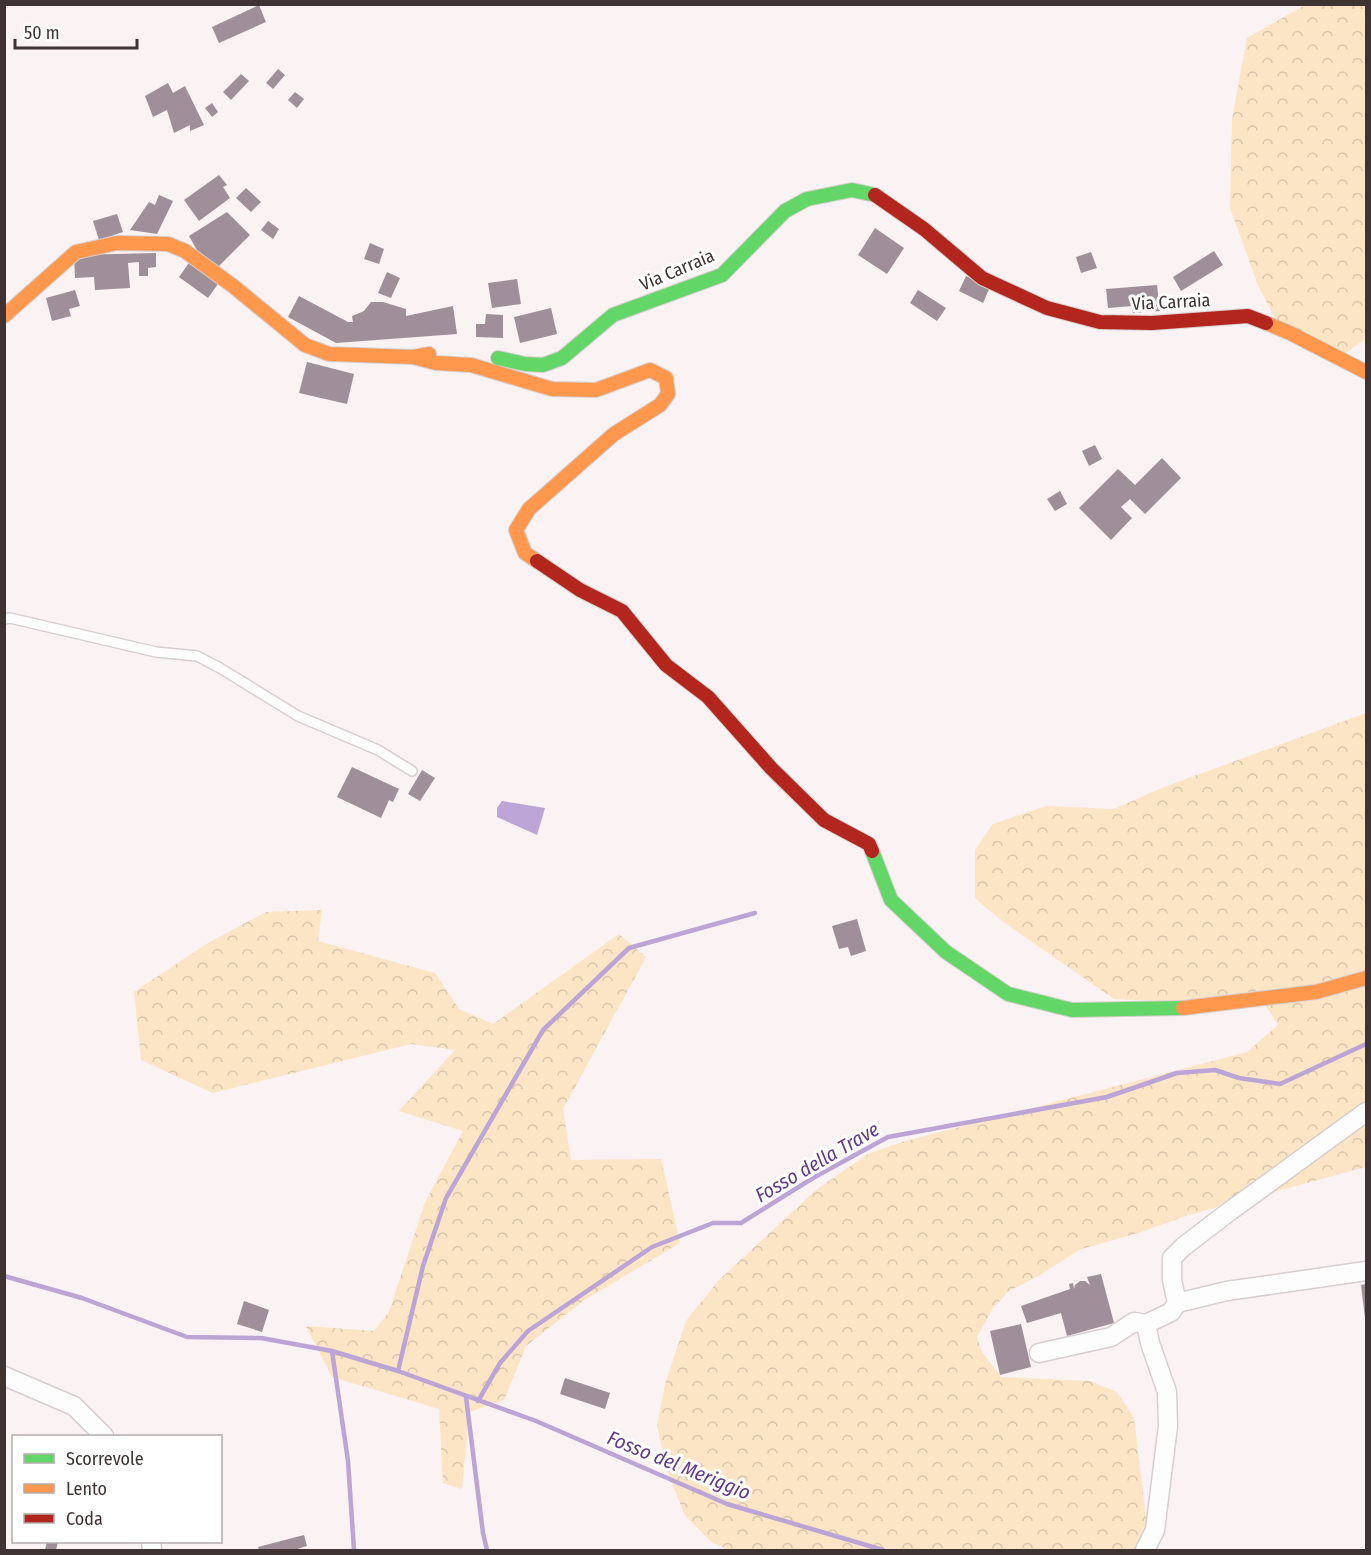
<svg xmlns="http://www.w3.org/2000/svg" width="1371" height="1555" font-family="'Fira Sans Condensed',sans-serif">
<style>
.forest{fill:url(#forest-crowns)}
.water{fill:#bca4d6}
.lines{fill:none;stroke-linecap:round;stroke-linejoin:round}
.stream{stroke:#bca4d6;stroke-width:4.5}
.building{fill:#9f8f98}
.lane-casing{stroke:#d8cecf;stroke-width:12}
.street-casing{stroke:#d8cecf;stroke-width:21}
.fast-casing{stroke:#d8cecf;stroke-width:16}
.slow-casing{stroke:#d8cecf;stroke-width:16}
.jam-casing{stroke:#d8cecf;stroke-width:16}
.lane{stroke:#fefdfd;stroke-width:9}
.street{stroke:#fefdfd;stroke-width:18}
.fast{stroke:#63d668;stroke-width:14}
.slow{stroke:#ff974d;stroke-width:14}
.jam{stroke:#b3261e;stroke-width:14}
.labels{text-anchor:middle;stroke-width:6;stroke-linejoin:round;paint-order:stroke}
.street-label{font-size:18px;fill:#403334;stroke:#fff}
.water-label{font-size:20px;font-style:italic;fill:#62388e;stroke:#fff}
</style>
<defs>
<pattern id="forest-crowns" width="20" height="18" patternUnits="userSpaceOnUse" patternTransform="scale(1.5)"><rect width="20" height="18" fill="#fbe5c5"/><path d="M2 6a3 3 0 1 1 6 0M12 15a3 3 0 1 1 6 0" fill="none" stroke="#d8c5aa"/></pattern>
</defs>
<rect width="100%" height="100%" fill="#faf2f3"/>
<!-- forest -->
<g class="forest">
<polygon points="1305,5 1366,5 1366,338 1345,354 1277,321 1259,288 1230,208 1232,119 1247,38"/>
<polygon points="1366,713 1366,1167 1189,1215 1135,1234 1081,1249 1038,1276 1009,1291 993,1308 977,1337 982,1352 1001,1377 1090,1381 1117,1392 1134,1418 1146,1517 1147,1550 729,1550 711,1542 684,1514 667,1470 657,1426 665,1384 686,1321 718,1281 817,1189 868,1154 902,1142 1247,1052 1278,1025 1266,1006 1114,999 1002,921 975,898 975,850 993,824 1046,806 1114,809 1164,787"/>
<polygon points="322,910 318,941 435,973 459,1009 493,1024 619,934 646,957 563,1109 571,1160 661,1159 680,1243 583,1301 526,1346 504,1400 469,1412 462,1489 443,1483 439,1409 332,1377 306,1326 374,1331 389,1312 425,1202 463,1131 399,1111 455,1050 411,1044 213,1093 141,1060 134,992 208,943 266,912"/>
</g>
<!-- water -->
<polygon class="water" points="502,801 545,808 537,835 497,817 497,808"/>
<g class="lines">
<!-- stream -->
<g class="stream">
<polyline points="4,1276 82,1298 187,1337 261,1338 332,1351 398,1371 536,1421 727,1504 883,1550"/>
<polyline points="332,1351 348,1461 354,1550"/>
<polyline points="398,1371 423,1266 446,1198 543,1030 629,948 755,913"/>
<polyline points="466,1397 483,1533 487,1550"/>
<polyline points="478,1401 500,1363 528,1331 652,1247 713,1223 741,1223 813,1178 888,1137 1107,1097 1177,1073 1215,1070 1239,1078 1280,1084 1366,1044"/>
</g>
</g>
<!-- building -->
<g class="building">
<polygon points="259,5 266,22 219,43 212,27"/>
<polygon points="278,69 285,75 273,89 266,83"/>
<polygon points="241,74 249,81 231,100 223,92"/>
<polygon points="168,83 173,93 185,86 204,125 190,131 190,125 174,133 167,110 153,117 145,96"/>
<polygon points="295,92 304,99 297,108 288,100"/>
<polygon points="212,103 218,112 212,117 205,108"/>
<polygon points="219,175 227,185 223,187 230,198 199,221 184,200"/>
<polygon points="246,188 261,202 251,212 236,198"/>
<polygon points="159,195 173,201 157,234 130,230 149,202 155,205"/>
<polygon points="227,212 250,235 218,267 198,252 189,236"/>
<polygon points="117,214 123,232 99,240 93,221"/>
<polygon points="268,221 279,229 273,239 261,230"/>
<polygon points="875,228 904,248 887,274 858,255"/>
<polygon points="370,243 384,249 379,264 364,259"/>
<polygon points="1214,251 1223,265 1181,291 1173,277"/>
<polygon points="1091,252 1097,268 1081,273 1076,257"/>
<polygon points="156,253 156,267 148,268 148,276 139,276 139,262 128,263 130,288 95,290 94,277 75,278 74,255"/>
<polygon points="191,260 220,281 208,298 179,277"/>
<polygon points="387,272 400,278 391,298 378,293"/>
<polygon points="966,276 990,287 983,303 959,291"/>
<polygon points="517,279 521,304 492,308 488,283"/>
<polygon points="1157,285 1160,311 1133,313 1132,306 1108,308 1106,289"/>
<polygon points="75,290 80,306 69,309 71,316 52,321 46,298"/>
<polygon points="918,290 946,308 937,321 910,303"/>
<polygon points="299,296 348,322 353,322 352,316 364,311 371,302 383,302 406,309 406,316 453,306 457,334 336,343 288,317"/>
<polygon points="551,308 557,334 520,343 514,317"/>
<polygon points="486,314 503,315 503,338 476,337 476,324 485,324"/>
<polygon points="307,362 354,374 347,404 299,393"/>
<polygon points="1095,445 1102,459 1089,466 1082,451"/>
<polygon points="1162,458 1181,478 1145,514 1130,499 1121,507 1132,518 1111,540 1079,508 1118,469 1135,485"/>
<polygon points="1060,491 1067,504 1055,511 1047,499"/>
<polygon points="352,767 399,789 393,802 389,800 381,818 337,797"/>
<polygon points="422,770 435,778 420,801 408,794"/>
<polygon points="857,919 866,951 851,956 848,947 839,949 832,926"/>
<polygon points="1101,1274 1114,1323 1067,1336 1061,1313 1027,1323 1021,1306 1070,1289 1069,1284 1073,1283 1074,1289 1075,1285 1080,1281 1085,1281 1090,1285 1087,1277"/>
<polygon points="1366,1284 1366,1317 1365,1318 1361,1285"/>
<polygon points="244,1301 269,1310 262,1332 237,1324"/>
<polygon points="1021,1324 1031,1367 1000,1375 990,1331"/>
<polygon points="565,1378 610,1393 605,1409 560,1394"/>
<polygon points="304,1535 307,1546 294,1550 259,1550 258,1547"/>
<polygon points="47,1542 58,1542 56,1550 45,1550"/>
</g>
<g class="lines">
<!-- lane casing -->
<g class="lane-casing">
<polyline id="lane" points="4,619 10,618 156,652 197,656 220,668 298,716 378,750 412,771"/>
</g>
<!-- street casing -->
<g class="street-casing">
<g id="street">
<polyline points="1177,1303 1227,1291 1366,1271"/>
<polyline points="1039,1353 1111,1337 1134,1322 1146,1324"/>
<polyline points="4,1376 74,1406 104,1436"/>
<polyline points="151,1542 152,1550"/>
<polyline points="1145,1550 1155,1530 1168,1426 1167,1392 1150,1343 1146,1324 1171,1312 1177,1303 1172,1280 1172,1258 1183,1247 1226,1214 1366,1112"/>
</g>
</g>
<!-- fast casing -->
<g class="fast-casing">
<g id="fast">
<polyline points="498,358 525,364 543,365 562,358 613,315 722,275 785,211 807,199 852,190 875,195"/>
<polyline points="872,851 891,900 946,952 1008,994 1072,1010 1183,1008"/>
</g>
</g>
<!-- slow casing -->
<g class="slow-casing">
<g id="slow">
<polyline points="4,316 76,252 117,243 168,244 185,251 233,286 305,345 329,354 413,357 429,354"/>
<polyline points="1266,323 1290,333 1366,372"/>
<polyline points="413,357 436,363 471,365 552,389 596,390 650,370 666,378 668,394 660,405 614,434 529,509 516,530 525,553 537,561"/>
<polyline points="1183,1008 1316,992 1366,978"/>
</g>
</g>
<!-- jam casing -->
<g class="jam-casing">
<g id="jam">
<polyline points="875,195 924,229 982,278 1047,308 1100,322 1152,323 1248,316 1266,323"/>
<polyline points="537,561 580,590 622,611 666,665 708,697 771,768 824,820 869,844 872,851"/>
</g>
</g>
<!-- lane -->
<use href="#lane" class="lane"/>
<!-- street -->
<use href="#street" class="street"/>
<!-- fast -->
<use href="#fast" class="fast"/>
<!-- slow -->
<use href="#slow" class="slow"/>
<!-- jam -->
<use href="#jam" class="jam"/>
</g>
<g class="labels">
<!-- street labels -->
<g class="street-label">
<text transform="translate(677 270) rotate(-23)" y="6">Via Carraia</text>
<text transform="translate(1171 302) rotate(-3)" y="6">Via Carraia</text>
</g>
<!-- water labels -->
<g class="water-label">
<text transform="translate(817 1162) rotate(-30)" y="7">Fosso della Trave</text>
<text transform="translate(679 1465) rotate(22)" y="7">Fosso del Meriggio</text>
</g>
</g>
<!-- border -->
<rect width="1371" height="1555" fill="none" stroke="#403334" stroke-width="12"/>
<!-- legend -->
<rect x="12" y="1435" width="210" height="108" fill="#ffffff" stroke="#b3adae" stroke-width="1.5"/>
<rect x="24" y="1454" width="30" height="9" fill="#63d668" stroke="#b3adae" stroke-width="1.5"/>
<text x="66" y="1465" font-size="18" fill="#403334">Scorrevole</text>
<rect x="24" y="1484" width="30" height="9" fill="#ff974d" stroke="#b3adae" stroke-width="1.5"/>
<text x="66" y="1495" font-size="18" fill="#403334">Lento</text>
<rect x="24" y="1514" width="30" height="9" fill="#b3261e" stroke="#b3adae" stroke-width="1.5"/>
<text x="66" y="1525" font-size="18" fill="#403334">Coda</text>
<!-- scale -->
<path d="M15 39v9h122v-9" fill="none" stroke="#403334" stroke-width="3"/>
<text x="24" y="39" font-size="18" fill="#403334" stroke="#ffffff" stroke-width="4.5" paint-order="stroke">50 m</text>
</svg>
